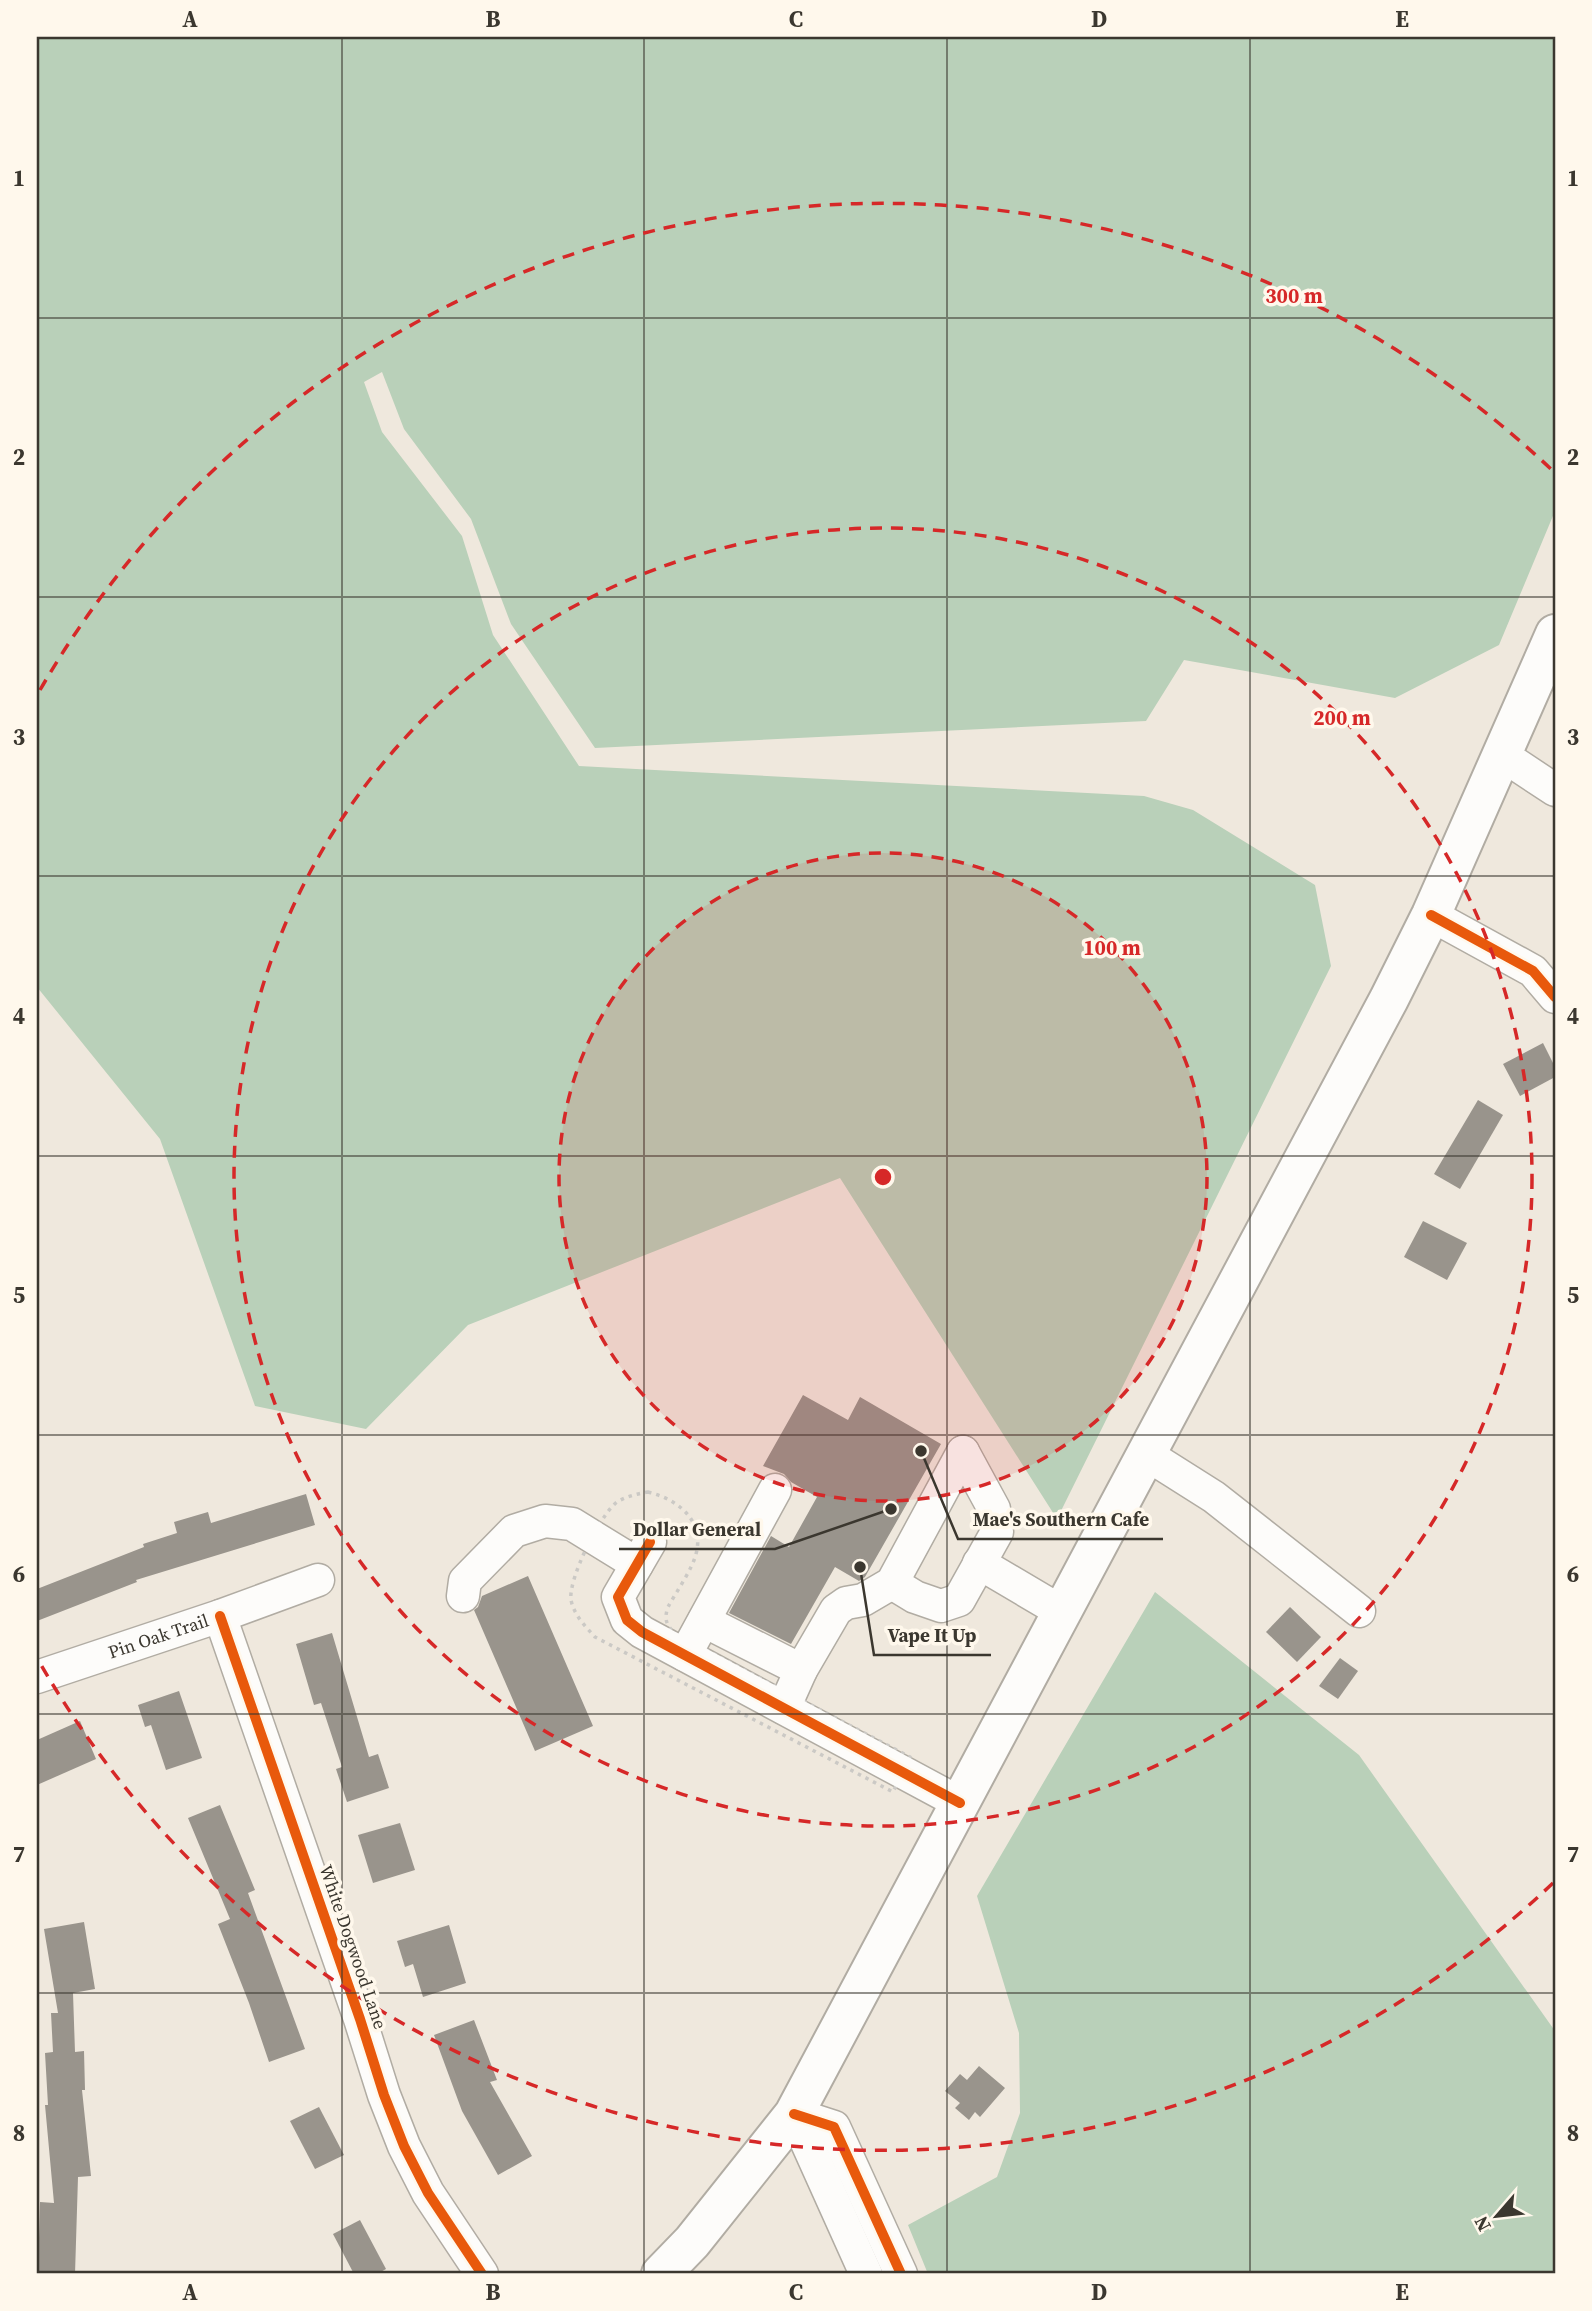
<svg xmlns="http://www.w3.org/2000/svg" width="1592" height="2311" font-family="'Source Serif 4',serif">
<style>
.forest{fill:#b9d0b9}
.building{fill:#99948c}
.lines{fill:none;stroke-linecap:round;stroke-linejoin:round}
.minor-casing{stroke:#b1aca3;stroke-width:35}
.highway-casing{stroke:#b1aca3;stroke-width:42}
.path{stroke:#cbc9c5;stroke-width:3.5;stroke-dasharray:3.5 5;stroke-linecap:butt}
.minor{stroke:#fdfcfa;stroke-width:32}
.highway{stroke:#fdfcfa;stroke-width:38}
.cycleway-casing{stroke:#fff8ec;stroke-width:15}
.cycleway{stroke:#e8590c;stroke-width:10}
.grid{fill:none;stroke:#3b372f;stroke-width:2;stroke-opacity:0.55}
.ring{fill:none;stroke:#d62828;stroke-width:3.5;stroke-dasharray:12 9}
.labels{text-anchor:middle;stroke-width:7;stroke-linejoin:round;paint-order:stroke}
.street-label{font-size:18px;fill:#3b372f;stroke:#fff8ec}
.centre{fill:#d62828;stroke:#fff8ec;stroke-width:3.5}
.ring-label{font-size:21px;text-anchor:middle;font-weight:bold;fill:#d62828;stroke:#fff8ec;stroke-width:7;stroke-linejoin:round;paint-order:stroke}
.leader{fill:none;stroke:#3b372f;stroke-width:2.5}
.callout-dot{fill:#3b372f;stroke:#fff8ec;stroke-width:2.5}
.callout-label{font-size:19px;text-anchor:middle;font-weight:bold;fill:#3b372f;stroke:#fff8ec;stroke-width:7;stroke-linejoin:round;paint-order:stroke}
.neatline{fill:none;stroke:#3b372f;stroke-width:2.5}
.grid-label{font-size:23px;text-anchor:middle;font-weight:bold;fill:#3b372f}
</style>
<rect width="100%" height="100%" fill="#efe8dd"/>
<!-- forest -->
<g class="forest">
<polygon points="37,37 1555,37 1555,511 1499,645 1395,698 1184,660 1146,721 595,748 511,624 471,519 404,429 382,372 364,382 382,432 462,536 493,635 579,766 1144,796 1193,810 1315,885 1331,966 1057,1519 840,1178 468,1325 366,1429 255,1406 160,1139 37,987"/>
<polygon points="1155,1592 1359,1755 1555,2031 1555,2274 928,2274 908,2225 997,2177 1020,2113 1019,2033 977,1896"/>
</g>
<!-- building -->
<g class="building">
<polygon points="1543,1043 1555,1067 1555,1077 1520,1096 1503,1064"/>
<polygon points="1478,1100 1503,1115 1460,1189 1434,1174"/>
<polygon points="1423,1221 1467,1243 1447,1280 1404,1257"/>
<polygon points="803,1395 848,1420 860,1397 941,1444 865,1577 859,1581 835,1567 791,1644 729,1613 771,1536 789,1547 817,1497 791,1482 784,1474 763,1466"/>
<polygon points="306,1494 315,1525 136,1580 137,1582 37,1621 37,1589 144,1547 143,1544 177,1533 174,1522 208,1512 211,1523"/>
<polygon points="528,1576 593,1726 535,1751 474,1610 478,1607 482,1596"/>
<polygon points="1290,1607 1321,1637 1297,1662 1266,1632"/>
<polygon points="332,1633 369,1757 378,1754 389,1788 347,1802 336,1769 342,1767 321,1703 314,1705 296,1644"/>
<polygon points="1340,1658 1358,1671 1338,1699 1319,1686"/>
<polygon points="179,1691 202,1758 166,1770 151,1725 145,1727 138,1705"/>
<polygon points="80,1721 96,1759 37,1785 37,1740"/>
<polygon points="220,1805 255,1890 248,1893 305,2049 269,2062 249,2003 218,1924 230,1919 188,1818"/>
<polygon points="400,1823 415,1870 373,1883 358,1835"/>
<polygon points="84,1922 95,1989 73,1993 75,2052 84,2051 85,2090 82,2090 91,2176 78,2177 75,2274 38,2274 40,2202 54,2203 45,2105 48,2105 45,2053 53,2052 51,2013 58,2013 44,1929"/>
<polygon points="449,1925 466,1983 423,1997 413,1964 405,1967 397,1941"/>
<polygon points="474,2020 497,2080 490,2082 532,2156 498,2175 462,2111 434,2035"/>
<polygon points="979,2066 1005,2088 980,2117 975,2112 969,2120 955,2108 960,2103 945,2091 960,2074 967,2080"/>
<polygon points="319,2107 344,2155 315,2169 290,2121"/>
<polygon points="360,2220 386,2269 377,2274 354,2274 333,2234"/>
</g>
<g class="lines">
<!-- minor casing -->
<g class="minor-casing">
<g id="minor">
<polyline points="1502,755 1555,790"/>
<polyline points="1431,915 1533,971 1555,997"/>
<polyline points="1146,1454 1214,1497 1359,1611"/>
<polyline points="650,1542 618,1597 627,1620 642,1632 960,1803"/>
<polyline points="979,1563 1062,1612"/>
<polyline points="892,1583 915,1597 941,1606 959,1600 997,1532 994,1509 963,1452"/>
<polyline points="463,1596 465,1581 514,1531 545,1521 572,1524 637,1564"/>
<polyline points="220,1616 360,2019 384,2095 404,2146 428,2193 482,2274"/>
<polyline points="704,1621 801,1670"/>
<polyline points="685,1655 775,1490"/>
<path id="s1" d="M37,1677L220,1616L318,1580"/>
<polyline points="784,1708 801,1670 836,1610 846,1603 863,1600 892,1583 963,1452"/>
<polyline points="794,2114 834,2127 901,2274"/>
<polyline points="794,2114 866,2274"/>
</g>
</g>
<!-- highway casing -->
<g class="highway-casing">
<polyline id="highway" points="661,2274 692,2242 794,2114 1389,999 1431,915 1555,634"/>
</g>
<!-- path -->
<path class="path" d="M648,1492C677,1499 705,1520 696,1554C692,1570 676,1592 668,1607C664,1619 666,1624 674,1633L910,1757L893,1792L595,1637C585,1626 574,1615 571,1600C568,1579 600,1515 617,1502C627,1496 637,1494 648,1492Z"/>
<!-- minor -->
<use href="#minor" class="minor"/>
<!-- highway -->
<use href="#highway" class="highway"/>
<!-- cycleway casing -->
<g class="cycleway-casing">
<g id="cycleway">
<polyline points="1431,915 1533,971 1555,997"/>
<polyline points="650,1542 618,1597 627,1620 642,1632 960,1803"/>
<polyline points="220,1616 360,2019 384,2095 404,2146 428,2193 482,2274"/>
<polyline points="794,2114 834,2127 901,2274"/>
</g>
</g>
<!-- cycleway -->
<use href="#cycleway" class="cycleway"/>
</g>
<!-- grid -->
<path class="grid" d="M342,37V2274M644,37V2274M947,37V2274M1250,37V2274M37,318H1555M37,597H1555M37,876H1555M37,1156H1555M37,1435H1555M37,1714H1555M37,1993H1555"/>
<!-- distance rings -->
<circle cx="883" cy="1177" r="324" fill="#d62828" fill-opacity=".12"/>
<g class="ring">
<circle cx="883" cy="1177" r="324"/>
<circle cx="883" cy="1177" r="649"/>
<path d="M1553 1883A973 973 0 0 1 40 1663M40 690A973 973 0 0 1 1553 471"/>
</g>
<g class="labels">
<!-- street labels -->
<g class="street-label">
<text dy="6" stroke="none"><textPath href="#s1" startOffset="128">Pin Oak Trail</textPath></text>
<text transform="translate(353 1947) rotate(71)" y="6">White Dogwood Lane</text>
</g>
</g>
<circle cx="883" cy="1177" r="10" class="centre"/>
<g class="ring-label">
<text x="1294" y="303">300 m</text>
<text x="1342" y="725">200 m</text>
<text x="1112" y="955">100 m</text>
</g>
<!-- callouts -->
<path class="leader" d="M921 1451L958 1539H1163M891 1509L775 1549H619M860 1567L874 1655H991"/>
<g class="callout-dot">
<circle cx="921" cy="1451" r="7"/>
<circle cx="891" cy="1509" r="7"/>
<circle cx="860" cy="1567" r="7"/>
</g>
<g class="callout-label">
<text x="1061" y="1526">Mae's Southern Cafe</text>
<text x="697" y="1536">Dollar General</text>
<text x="932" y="1642">Vape It Up</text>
</g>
<!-- border -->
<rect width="1592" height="2311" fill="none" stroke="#fff8ec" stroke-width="77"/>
<!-- north arrow -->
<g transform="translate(1497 2216) rotate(242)" stroke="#fff8ec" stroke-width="5" paint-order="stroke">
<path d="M0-5L12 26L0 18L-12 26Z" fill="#3b372f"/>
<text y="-10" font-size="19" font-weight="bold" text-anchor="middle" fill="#3b372f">N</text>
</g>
<rect x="38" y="38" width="1516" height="2234" class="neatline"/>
<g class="grid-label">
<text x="190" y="27">A</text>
<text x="493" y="27">B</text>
<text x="796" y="27">C</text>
<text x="1099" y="27">D</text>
<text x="1402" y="27">E</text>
<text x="19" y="186">1</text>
<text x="1573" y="186">1</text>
<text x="19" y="465">2</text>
<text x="1573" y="465">2</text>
<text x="19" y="745">3</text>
<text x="1573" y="745">3</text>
<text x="19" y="1024">4</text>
<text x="1573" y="1024">4</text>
<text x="19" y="1303">5</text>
<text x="1573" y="1303">5</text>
<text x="19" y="1582">6</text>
<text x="1573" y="1582">6</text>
<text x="19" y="1862">7</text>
<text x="1573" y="1862">7</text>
<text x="19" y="2141">8</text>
<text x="1573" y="2141">8</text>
<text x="190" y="2300">A</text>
<text x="493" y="2300">B</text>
<text x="796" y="2300">C</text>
<text x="1099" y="2300">D</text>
<text x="1402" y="2300">E</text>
</g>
</svg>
